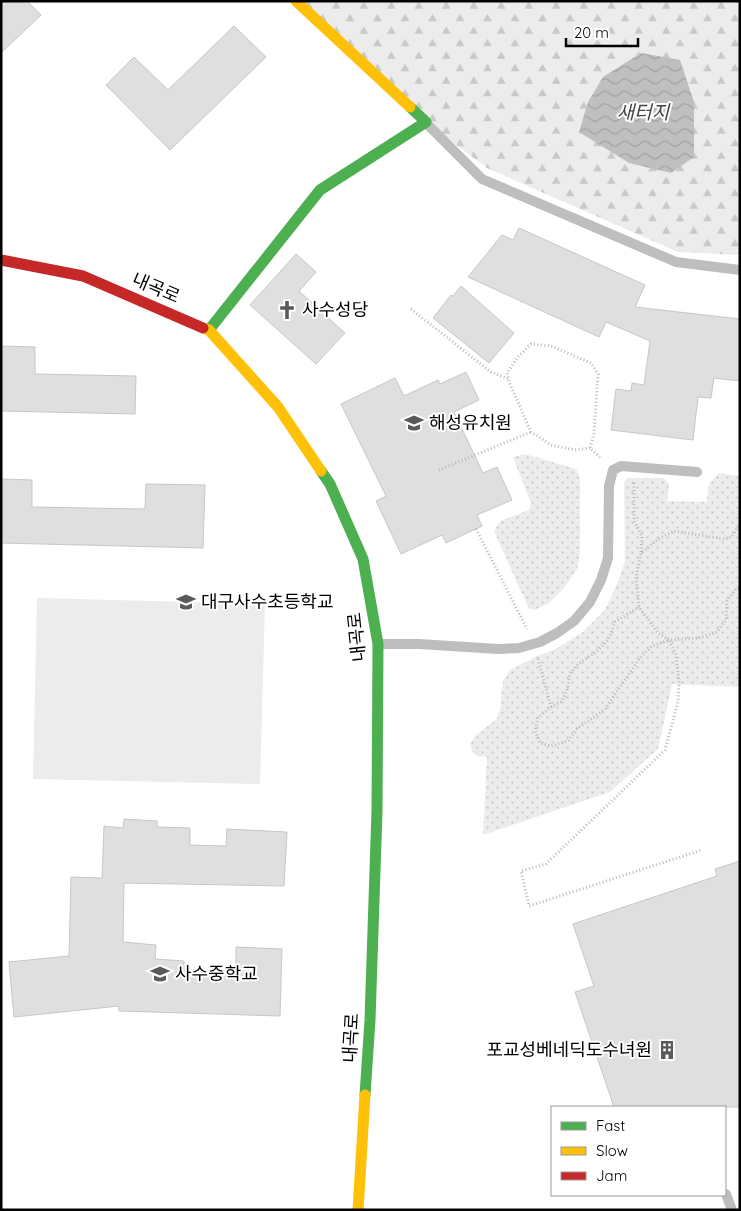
<svg xmlns="http://www.w3.org/2000/svg" width="741" height="1211" font-family="Quicksand,'Noto Sans KR',sans-serif">
<style>
.grass{fill:url(#grass-dots)}
.forest{fill:url(#forest-firs)}
.park{fill:#ececec}
.water{fill:url(#water-waves)}
.building{fill:#dfdfdf;stroke:#c7c7c7}
.lines{fill:none;stroke-linecap:round;stroke-linejoin:round}
.path{stroke:#b9b9b9;stroke-width:3;stroke-dasharray:1 2.5;stroke-linecap:butt}
.lane{stroke:#bebebe;stroke-width:10}
.fast{stroke:#4caf50;stroke-width:11}
.slow{stroke:#ffc107;stroke-width:11}
.jam{stroke:#c62828;stroke-width:11}
.labels{text-anchor:middle;stroke-width:4;stroke-linejoin:round;paint-order:stroke}
.street-label{font-size:18px;fill:#000;stroke:#fff}
.poi-label{font-size:18px;fill:#000;stroke:#fff;text-anchor:start}
.water-label{font-size:19px;font-style:italic;fill:#444;stroke:#fff}
</style>
<defs>
<pattern id="grass-dots" width="8" height="8" patternUnits="userSpaceOnUse" patternTransform="scale(1.25)"><rect width="8" height="8" fill="#ececec"/><path d="M2 2h.1M6 6h.1" fill="none" stroke="#c9c9c9" stroke-width="1.8" stroke-linecap="round"/></pattern>
<pattern id="forest-firs" width="22" height="20" patternUnits="userSpaceOnUse" patternTransform="scale(1.25)"><rect width="22" height="20" fill="#ececec"/><path d="M5 1l3.5 6h-7zM16 11l3.5 6h-7z" fill="#c9c9c9"/></pattern>
<pattern id="water-waves" width="16" height="10" patternUnits="userSpaceOnUse" patternTransform="scale(1.25)"><rect width="16" height="10" fill="#bfbfbf"/><path d="M0 5q4-4 8 0t8 0" fill="none" stroke="#a2a2a2"/></pattern>
</defs>
<rect width="100%" height="100%" fill="#fff"/>
<!-- grass -->
<g class="grass">
<polygon points="525,454 576,469 580,478 580,551 578,567 565,587 549,603 535,610 529,609 494,531 500,521 529,510 531,503 513,457"/>
<path d="M719,473L740,476V687L672,684L658,749L610,792L483,835L487,757L477,756L472,751L470,744L476,735L497,719L501,706V696L503,681L510,670L537,656L554,650L583,632L605,610L617,584L625,562L624,482L628,478H664L669,484L667,501L707,502C709,486 706,485 719,473Z"/>
</g>
<!-- forest -->
<polygon class="forest" points="296,1 740,1 740,255 678,252 487,168 426,122"/>
<!-- park -->
<polygon class="park" points="37,598 265,604 260,784 33,779"/>
<!-- water -->
<polygon class="water" points="641,53 680,60 694,102 694,157 671,173 629,163 579,132 588,102 603,77"/>
<!-- building -->
<g class="building">
<polygon points="1,1 27,1 41,15 1,53"/>
<polygon points="234,26 266,57 170,150 106,85 134,57 168,90"/>
<polygon points="519,228 645,285 635,307 740,319 740,381 714,378 711,398 698,397 693,440 611,430 616,389 631,391 632,383 644,385 650,341 606,322 599,337 468,277 502,235 513,240"/>
<polygon points="296,254 316,272 299,291 345,333 316,364 250,305"/>
<polygon points="461,286 514,333 489,363 433,318 451,295 453,296"/>
<polygon points="1,346 35,347 35,374 136,376 135,414 1,411"/>
<polygon points="466,372 479,400 454,412 483,473 497,467 512,500 477,515 482,526 446,543 442,535 401,554 376,501 386,496 341,404 395,378 404,396 438,380 440,384"/>
<polygon points="1,479 32,480 32,507 145,509 146,484 205,485 203,548 1,543"/>
<polygon points="124,819 157,821 157,827 190,828 190,845 226,846 227,829 287,832 284,886 124,883 123,942 156,945 155,959 184,961 184,970 236,971 236,947 282,949 280,1016 119,1011 119,1006 14,1017 9,962 69,956 71,877 102,878 104,826 123,828"/>
<polygon points="740,861 740,1107 614,1107 575,992 594,986 573,924 717,876 715,869"/>
</g>
<g class="lines">
<!-- path -->
<g class="path">
<polyline points="411,309 491,372 509,379"/>
<polyline points="590,448 575,450 551,445 531,432 510,384 507,373 518,357 531,344 551,346 591,363 598,374 594,433 590,448 602,459"/>
<polyline points="439,470 531,432"/>
<polyline points="634,483 634,521 642,536 641,552"/>
<polyline points="740,523 732,537 724,539 674,531 660,538 641,553 636,578 639,607 658,633 669,640 699,638 717,632 726,620 727,601 736,589 740,588"/>
<polyline points="476,529 527,629"/>
<polyline points="538,659 551,707 538,718 535,730 540,743 551,746 568,741 577,729 605,709 640,658 652,646 669,640 676,655 679,682 678,702 665,750 546,864 521,871 529,906 702,850"/>
<polyline points="551,707 562,701 567,691 570,673 579,663 596,652 609,639 615,622 639,607"/>
</g>
<!-- lane -->
<g class="lane">
<polyline points="426,123 482,179 676,262 740,270"/>
<polyline points="379,644 419,644 498,649 519,648 540,642 557,633 574,621 590,602 601,580 608,558 609,486 613,470 621,466 697,472"/>
<polyline points="726,1194 732,1210"/>
</g>
<!-- fast -->
<g class="fast">
<polyline points="209,330 320,190 426,122 410,107"/>
<polyline points="321,471 330,484 363,559 378,644 377,811 370,1020 365,1095"/>
</g>
<!-- slow -->
<g class="slow">
<polyline points="296,1 410,107"/>
<polyline points="203,328 209,330 278,407 321,471"/>
<polyline points="358,1210 365,1095"/>
</g>
<!-- jam -->
<polyline class="jam" points="1,260 83,276 203,328"/>
</g>
<!-- icons -->
<defs>
<g id="church-bare" transform="scale(1.5)"><path d="M-1.2-6h2.4v3.5h3.3v2.4h-3.3V6h-2.4V-.1h-3.3v-2.4h3.3Z" fill="#595959" stroke="#fff" stroke-width="2.5" paint-order="stroke"/></g>
<g id="school-bare" transform="scale(1.5)"><path d="M0-5L7-2L0 1L-7-2ZM-4 1L0 2.5L4 1V4Q0 6-4 4Z" fill="#595959" stroke="#fff" stroke-width="2.5" paint-order="stroke"/></g>
<g id="building-bare" transform="scale(1.5)"><path d="M-4-6H4V6H1V3H-1V6H-4ZM-2.5-4.3h1.7v1.8h-1.7ZM.8-4.3h1.7v1.8H.8ZM-2.5-1h1.7V.8h-1.7ZM.8-1h1.7V.8H.8Z" fill="#595959" stroke="#fff" stroke-width="2.5" paint-order="stroke"/></g>
</defs>
<g fill-rule="evenodd">
<use href="#church-bare" x="287" y="310"/>
<use href="#school-bare" x="414" y="423"/>
<use href="#school-bare" x="186" y="602"/>
<use href="#school-bare" x="160" y="974"/>
<use href="#building-bare" x="667" y="1050"/>
</g>
<g class="labels">
<!-- street labels -->
<g class="street-label">
<text transform="translate(156 288) rotate(23)" y="6">내곡로</text>
<text transform="translate(357 637) rotate(-96)" y="6">내곡로</text>
<text transform="translate(351 1038) rotate(-87)" y="6">내곡로</text>
</g>
<!-- poi labels -->
<g class="poi-label">
<text x="302" y="316">사수성당</text>
<text x="429" y="429">해성유치원</text>
<text x="201" y="608">대구사수초등학교</text>
<text x="175" y="980">사수중학교</text>
<text x="652" y="1056" text-anchor="end">포교성베네딕도수녀원</text>
</g>
<!-- water labels -->
<g class="water-label">
<text x="643" y="119">새터지</text>
</g>
</g>
<!-- border -->
<rect width="741" height="1211" fill="none" stroke="#000000" stroke-width="5"/>
<!-- legend -->
<rect x="551" y="1106" width="175" height="90" fill="#ffffff" stroke="#999999"/>
<rect x="561" y="1122" width="25" height="8" fill="#4caf50" stroke="#999999"/>
<text x="596" y="1131" font-size="15" fill="#000000">Fast</text>
<rect x="561" y="1147" width="25" height="8" fill="#ffc107" stroke="#999999"/>
<text x="596" y="1156" font-size="15" fill="#000000">Slow</text>
<rect x="561" y="1172" width="25" height="8" fill="#c62828" stroke="#999999"/>
<text x="596" y="1181" font-size="15" fill="#000000">Jam</text>
<!-- scale -->
<path d="M566 38v8h72v-8" fill="none" stroke="#000000" stroke-width="2.5"/>
<text x="574" y="38" font-size="15" fill="#000000" stroke="#ffffff" stroke-width="4" paint-order="stroke">20 m</text>
</svg>
